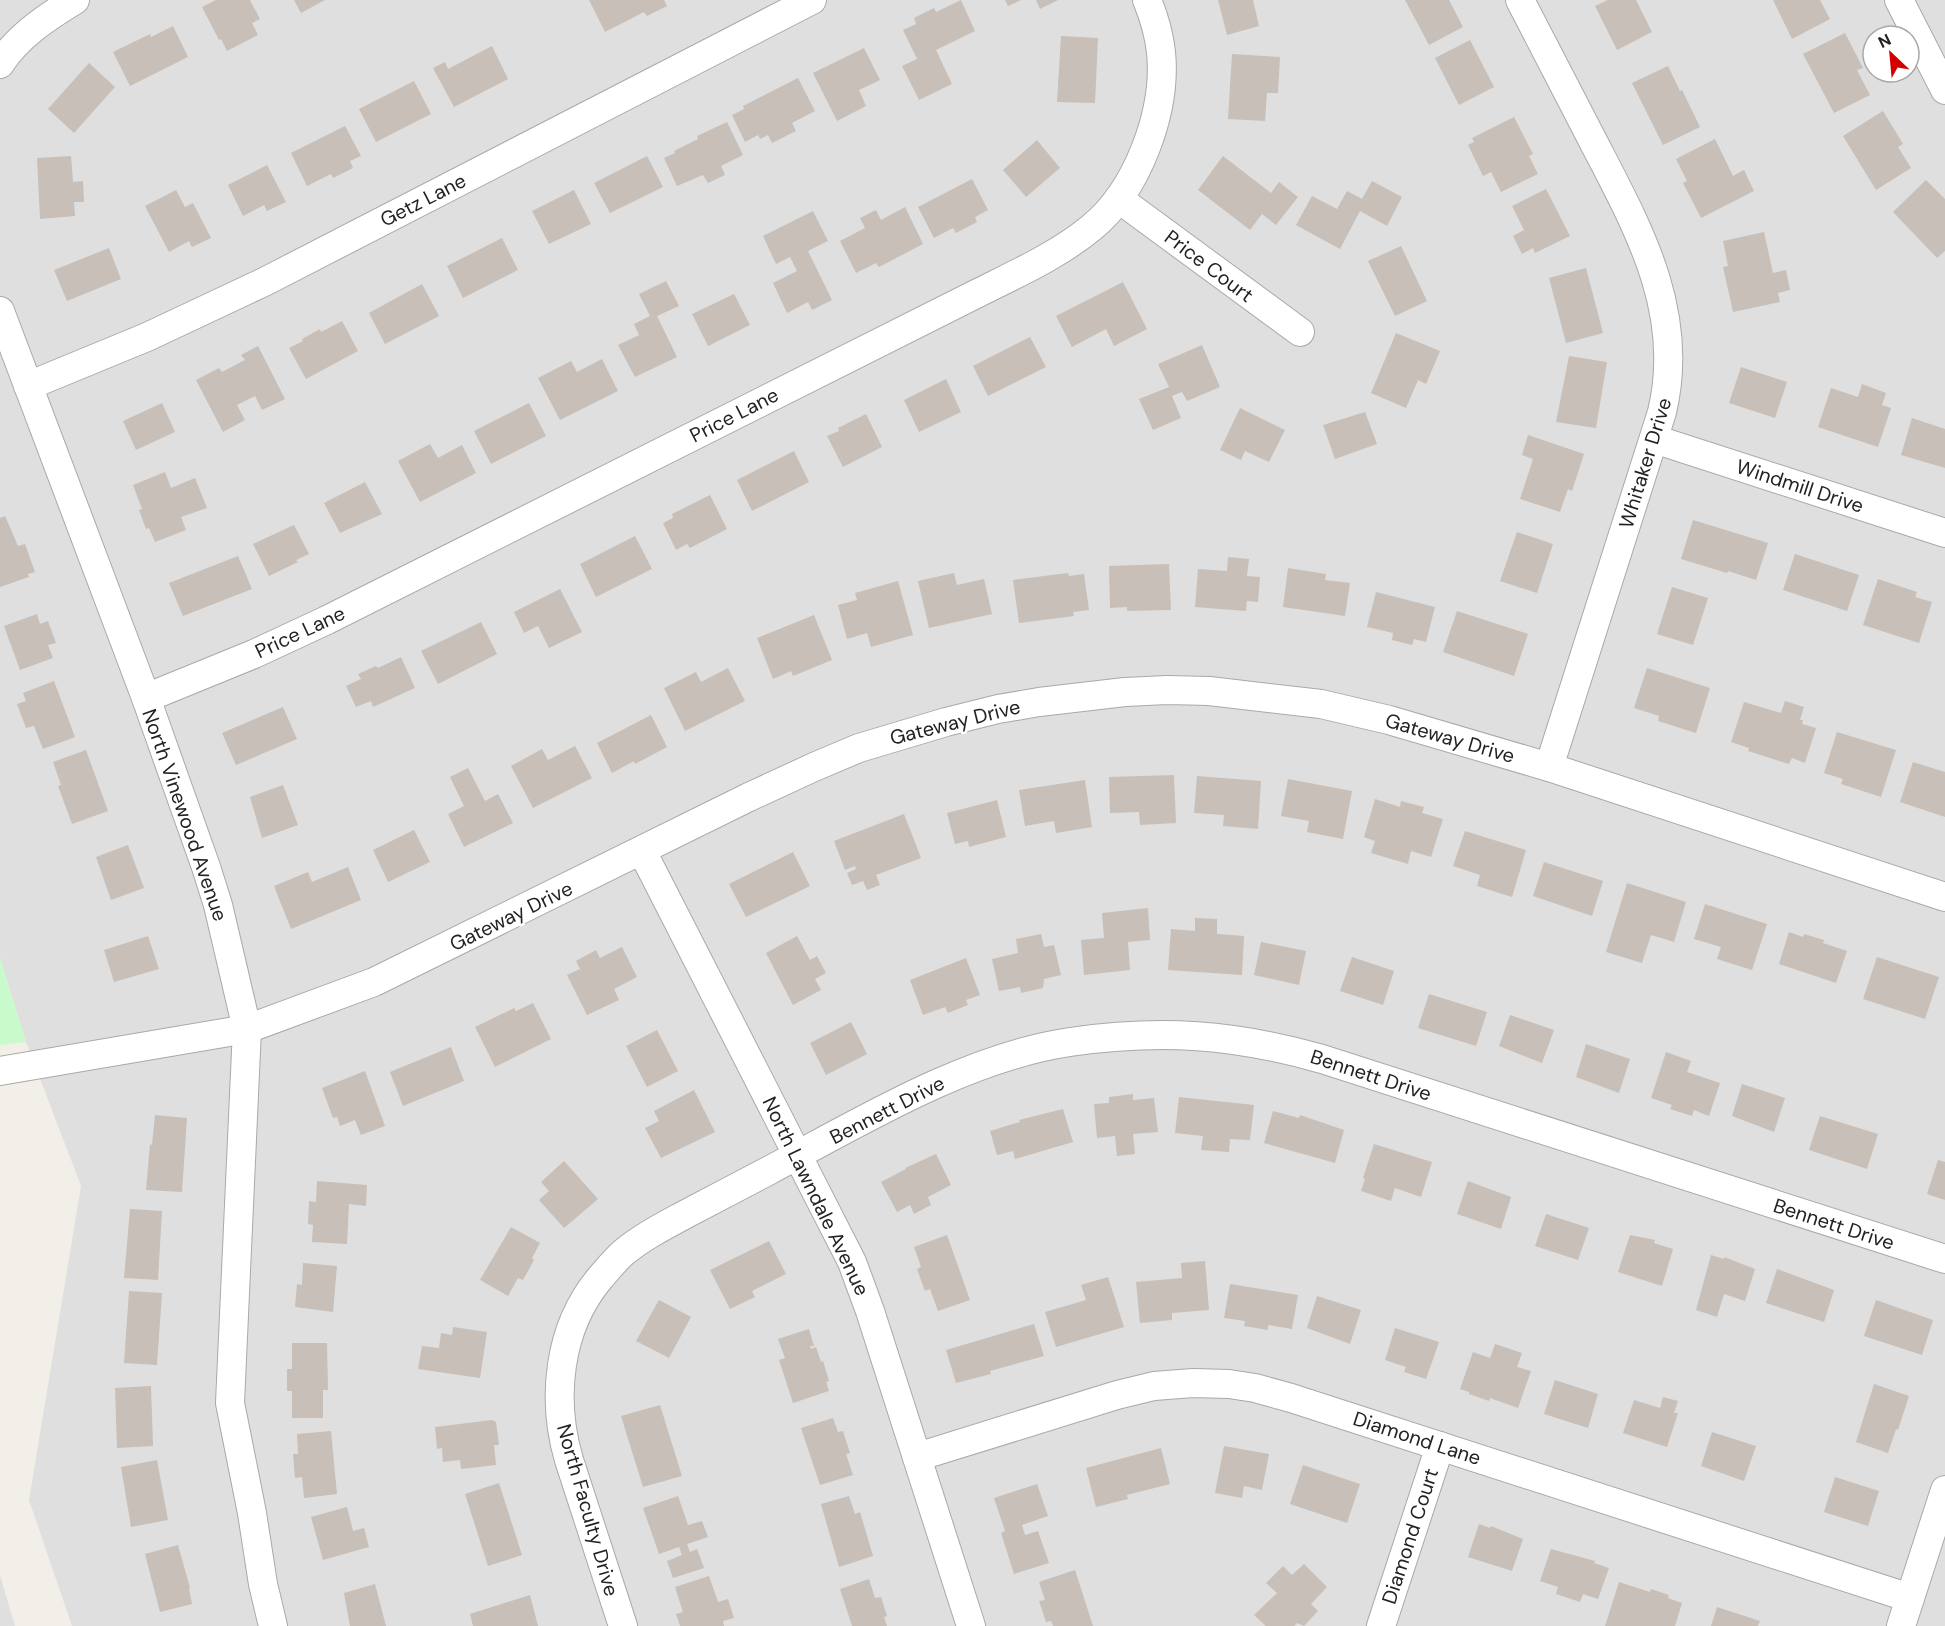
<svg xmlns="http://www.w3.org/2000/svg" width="1945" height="1626" font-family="'DM Sans',sans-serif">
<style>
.residential{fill:#e0dfdf;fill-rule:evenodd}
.park{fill:#c8facc}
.building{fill:#c7bfb8}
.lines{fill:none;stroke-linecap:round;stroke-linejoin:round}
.minor-casing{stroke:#a9a9a9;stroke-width:30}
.minor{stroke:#fff;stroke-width:28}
.labels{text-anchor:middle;stroke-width:5;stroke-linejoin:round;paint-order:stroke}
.street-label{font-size:20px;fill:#222;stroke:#fff}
</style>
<rect width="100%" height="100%" fill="#f2efe9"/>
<!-- residential -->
<g class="residential">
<path d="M0,0H1945V1626H72L29,1500L81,1186L26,1042L0,958ZM1873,36H1909V72H1873Z"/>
<polygon points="0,1575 15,1626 0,1626"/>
</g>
<!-- park -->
<polygon class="park" points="0,958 26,1042 0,1045"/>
<!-- building -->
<g class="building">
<polygon points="216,0 250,0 260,19 252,23 258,35 227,51 221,39 219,40 202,7"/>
<polygon points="294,0 325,0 301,13"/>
<polygon points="589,0 664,0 667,6 647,16 644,12 605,32"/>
<polygon points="961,0 975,31 936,50 952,84 919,100 902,66 917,59 903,30 916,24 914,18 934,8 936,12"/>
<polygon points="1005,0 1021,0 1008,6"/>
<polygon points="1036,0 1058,0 1040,9"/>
<polygon points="1218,0 1253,0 1259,26 1227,35"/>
<polygon points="1405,0 1449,0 1463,27 1429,45"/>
<polygon points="1608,0 1636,0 1652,32 1617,50 1595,6"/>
<polygon points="1773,0 1820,0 1830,19 1792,39"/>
<polygon points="173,26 188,57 130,86 113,52 150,34 151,37"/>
<polygon points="1845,33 1863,68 1857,70 1870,95 1834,113 1803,54"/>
<polygon points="1061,36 1098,38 1095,103 1057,102"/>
<polygon points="1470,40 1494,87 1459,105 1435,58"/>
<polygon points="492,46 508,79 454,107 433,68 445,62 448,69"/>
<polygon points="864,48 880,80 859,90 866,106 837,121 813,73"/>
<polygon points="1232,54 1280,57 1278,93 1267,93 1265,121 1228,119"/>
<polygon points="89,63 115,87 74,133 48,109"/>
<polygon points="1668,66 1680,91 1682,90 1700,127 1663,145 1632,83"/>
<polygon points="798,78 815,111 792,123 796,131 772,143 768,135 760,139 758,135 745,142 732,115 744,109 743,106"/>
<polygon points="414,81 431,114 376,142 359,109"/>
<polygon points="1883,111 1903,144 1898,147 1911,168 1876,190 1843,136"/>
<polygon points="1514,117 1533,154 1529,156 1538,174 1501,192 1491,172 1483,176 1468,145 1474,142 1472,138"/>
<polygon points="727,122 743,155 721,166 725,175 708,183 703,175 677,186 664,158 675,153 674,151 698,139 697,136"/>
<polygon points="345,126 361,156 350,161 353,168 333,178 331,174 307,186 291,153"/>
<polygon points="1715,139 1733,176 1744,170 1754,191 1701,218 1683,183 1687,181 1676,159"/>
<polygon points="1037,140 1060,168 1026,197 1003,170"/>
<polygon points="71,156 73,182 83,181 84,202 74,202 75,216 40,219 37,158"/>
<polygon points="647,156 663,187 610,213 594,183"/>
<polygon points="1223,156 1271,193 1279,182 1298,197 1276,225 1262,214 1250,230 1198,190"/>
<polygon points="267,165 286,202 267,211 264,205 243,216 228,185"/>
<polygon points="972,179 988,210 975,217 977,222 956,233 953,228 934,238 918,207"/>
<polygon points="1926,180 1945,199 1945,251 1937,258 1893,212"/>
<polygon points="1372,181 1402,197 1387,226 1360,211 1340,249 1296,225 1312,196 1337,209 1347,191 1362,199"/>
<polygon points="1546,189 1570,236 1535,253 1533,248 1522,254 1513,236 1524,230 1512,206"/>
<polygon points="176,190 185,207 193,203 211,238 192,247 189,241 169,252 145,206"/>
<polygon points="574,190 591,224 549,244 532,211"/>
<polygon points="905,207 923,244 879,267 876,263 856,273 840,241 865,228 860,218 876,210 881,220"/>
<polygon points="813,211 828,241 808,251 832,300 812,310 808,302 787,313 773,283 797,271 790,257 776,264 763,236"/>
<polygon points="1764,232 1773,273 1786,270 1790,290 1778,293 1780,302 1733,312 1723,267 1728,266 1723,241"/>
<polygon points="502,238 518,270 463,298 447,266"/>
<polygon points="1401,246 1427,301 1395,316 1368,261"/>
<polygon points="109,248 121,279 67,301 54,270"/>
<polygon points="1586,268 1603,333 1566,343 1549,278"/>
<polygon points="666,281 679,306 657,316 677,357 635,377 618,345 639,335 634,324 650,316 639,294"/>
<polygon points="1123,282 1147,329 1114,346 1106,329 1072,347 1056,316"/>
<polygon points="422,284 439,316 385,344 369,313"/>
<polygon points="734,294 750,325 708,346 692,314"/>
<polygon points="342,321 358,351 306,379 289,348 303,341 302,339 320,329 321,332"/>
<polygon points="1396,333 1440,351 1426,384 1418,380 1406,408 1371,393"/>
<polygon points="1030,337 1046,367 988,396 973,366"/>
<polygon points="1202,345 1220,387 1187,401 1182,392 1172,396 1181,418 1153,430 1139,399 1169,387 1158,364"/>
<polygon points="258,346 285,399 262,410 255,396 237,405 245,420 223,432 196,380 219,368 222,372 245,360 241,355"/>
<polygon points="1569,356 1607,362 1596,428 1556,422"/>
<polygon points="602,359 618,391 560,420 538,378 571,361 577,372"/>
<polygon points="1741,367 1787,382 1775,418 1729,403"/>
<polygon points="946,379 961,412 919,432 904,400"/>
<polygon points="1862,384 1886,393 1882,405 1891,408 1878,447 1818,427 1831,388 1858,397"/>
<polygon points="162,403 175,432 136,450 123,421"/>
<polygon points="529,403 546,436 491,464 474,431"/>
<polygon points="1240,408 1285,430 1269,462 1245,451 1241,460 1220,450"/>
<polygon points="1365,412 1377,444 1335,459 1323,425"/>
<polygon points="866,414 882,447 843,467 827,436 839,431 838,428"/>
<polygon points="1912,418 1945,429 1945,468 1901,455"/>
<polygon points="1528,435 1584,454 1572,491 1568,489 1560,512 1520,499 1533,459 1522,455"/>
<polygon points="430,444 438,458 462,445 476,473 420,502 398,461"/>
<polygon points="794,451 809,482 752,511 737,480"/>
<polygon points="165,472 171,488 195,478 207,508 181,517 186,530 155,542 149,528 146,529 139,510 142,509 133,485"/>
<polygon points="365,482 382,514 340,533 324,503"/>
<polygon points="710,495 727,529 690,548 687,544 676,550 663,523 673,518 672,514"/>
<polygon points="5,516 18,546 25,544 35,572 28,574 29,577 0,587 0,518"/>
<polygon points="1693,520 1768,543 1756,580 1728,571 1727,573 1681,559"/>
<polygon points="294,525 309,554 296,560 298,562 269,576 253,544"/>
<polygon points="1517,532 1553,544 1537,593 1500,581"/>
<polygon points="635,536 652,569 596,597 580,564"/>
<polygon points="1795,554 1859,575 1847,611 1783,590"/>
<polygon points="238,556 252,589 183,616 169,583"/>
<polygon points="1228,557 1249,559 1247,576 1260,577 1258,602 1247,601 1246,611 1195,607 1198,569 1227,571"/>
<polygon points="1169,564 1171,610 1127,611 1127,607 1110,608 1109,566"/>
<polygon points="1288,568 1326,574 1325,580 1350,583 1345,616 1283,607"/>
<polygon points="954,573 957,585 984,579 992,614 929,628 918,581"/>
<polygon points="1068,573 1069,576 1084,574 1089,610 1073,612 1074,616 1019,623 1013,580"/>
<polygon points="1878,579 1917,592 1915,597 1932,602 1919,643 1863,625"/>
<polygon points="898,581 913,635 871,647 867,633 847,639 838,605 857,600 855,593"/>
<polygon points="1672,587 1708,598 1693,645 1657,634"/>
<polygon points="560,589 582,632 549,648 538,626 524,633 514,612"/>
<polygon points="1376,592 1435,607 1426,642 1414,639 1412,645 1392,640 1393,633 1367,627"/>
<polygon points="1457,611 1528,634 1514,676 1443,652"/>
<polygon points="37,614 40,624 48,621 56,643 48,645 53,658 20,670 4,626"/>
<polygon points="814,615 832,660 793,676 791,671 773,679 757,638"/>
<polygon points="481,622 497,654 438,684 421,651"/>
<polygon points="401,657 415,688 373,707 371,701 356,707 346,686 361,679 358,674 376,666 378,668"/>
<polygon points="728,668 745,701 685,731 664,688 696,672 701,682"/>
<polygon points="1647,668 1710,688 1696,733 1658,721 1659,716 1634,708"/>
<polygon points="54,681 75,737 43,749 34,726 26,728 17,704 26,701 23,693"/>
<polygon points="1785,701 1804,707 1800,720 1803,720 1802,724 1816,728 1805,763 1792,758 1789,764 1748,751 1749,748 1731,742 1744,702 1781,713"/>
<polygon points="283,707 297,739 236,765 222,733"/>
<polygon points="651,715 667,747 635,764 634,761 612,773 597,743"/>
<polygon points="1837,732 1896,750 1881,797 1841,784 1843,779 1824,773"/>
<polygon points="575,746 592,778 533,808 511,766 542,749 548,760"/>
<polygon points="86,750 108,811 72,824 58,786 61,785 53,762"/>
<polygon points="1913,762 1945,772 1945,817 1900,802"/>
<polygon points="468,768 485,801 498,794 513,823 464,847 448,814 464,806 450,777"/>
<polygon points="1174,775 1176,823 1140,825 1139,812 1110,813 1109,777"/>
<polygon points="1197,776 1261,781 1258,829 1223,826 1224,815 1194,813"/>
<polygon points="1288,779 1352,791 1343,839 1307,832 1309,821 1281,816"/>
<polygon points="1085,780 1092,827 1056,833 1054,821 1025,826 1019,790"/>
<polygon points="283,785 298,825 262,838 250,797"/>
<polygon points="1375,799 1400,807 1401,801 1424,807 1422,813 1443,819 1431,857 1411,851 1408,864 1371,853 1375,841 1364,837"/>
<polygon points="997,800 1006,837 969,847 968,841 955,844 947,813"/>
<polygon points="904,814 921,858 876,875 880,885 867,890 863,881 852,885 847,873 856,869 855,866 845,870 834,841"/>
<polygon points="414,830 430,862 388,882 373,850"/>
<polygon points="1465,831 1526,850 1512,897 1477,886 1480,875 1453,866"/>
<polygon points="128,845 144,888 111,900 96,857"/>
<polygon points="793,852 810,886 746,917 729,884"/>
<polygon points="1544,862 1603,881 1592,916 1533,896"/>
<polygon points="348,867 361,900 291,929 274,886 308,872 312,882"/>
<polygon points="1627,883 1686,902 1674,942 1651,935 1642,963 1606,952"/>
<polygon points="1705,904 1767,924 1752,970 1717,959 1721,947 1694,939"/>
<polygon points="1148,908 1150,940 1128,942 1130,970 1084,975 1081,940 1104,938 1102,913"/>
<polygon points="1195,918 1217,919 1217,934 1244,936 1242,975 1168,970 1171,929 1195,931"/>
<polygon points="1789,932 1803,937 1804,934 1824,940 1823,943 1847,951 1836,983 1779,964"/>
<polygon points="1041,934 1044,947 1054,945 1061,975 1044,979 1043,988 1021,993 1020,987 999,991 992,959 1018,953 1016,939"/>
<polygon points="148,936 159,969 114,982 104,950"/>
<polygon points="797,936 810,960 817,956 826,973 815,979 821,990 793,1005 766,953"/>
<polygon points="1261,942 1306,951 1299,985 1254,975"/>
<polygon points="622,947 637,977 614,989 619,1000 587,1015 567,975 580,969 576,961 596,950 600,958"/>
<polygon points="1352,957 1394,971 1383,1005 1340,991"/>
<polygon points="1877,957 1939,977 1925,1019 1863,999"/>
<polygon points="966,958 980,995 966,1000 968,1005 948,1013 945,1007 923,1015 910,980"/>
<polygon points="1429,994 1487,1012 1476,1046 1418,1028"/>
<polygon points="533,1003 551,1039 495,1067 475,1027 514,1008 516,1011"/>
<polygon points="1510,1015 1554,1030 1542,1063 1499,1046"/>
<polygon points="851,1022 867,1054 826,1075 810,1043"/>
<polygon points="657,1030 678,1071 647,1087 626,1046"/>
<polygon points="1586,1044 1630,1059 1619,1093 1576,1077"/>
<polygon points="451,1047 464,1081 403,1106 390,1072"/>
<polygon points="1666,1052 1691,1061 1687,1072 1720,1083 1709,1116 1694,1110 1692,1116 1670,1109 1672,1105 1651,1098"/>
<polygon points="365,1071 385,1126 361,1135 355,1120 340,1126 337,1117 333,1118 322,1088"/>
<polygon points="1742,1084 1785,1098 1774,1132 1732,1116"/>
<polygon points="694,1090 715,1132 661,1158 645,1128 659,1121 654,1111"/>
<polygon points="1133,1094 1133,1100 1154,1098 1158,1132 1133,1134 1135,1154 1117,1156 1115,1136 1097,1138 1094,1104 1109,1103 1109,1097"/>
<polygon points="1179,1097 1254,1105 1250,1140 1230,1139 1229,1152 1201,1150 1203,1136 1175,1133"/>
<polygon points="1063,1109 1073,1142 1015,1159 1013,1151 997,1155 990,1131 1020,1122 1019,1120"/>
<polygon points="1273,1111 1299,1118 1300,1115 1344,1130 1335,1163 1264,1143"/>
<polygon points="155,1115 187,1118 182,1192 146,1190 150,1144 152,1145"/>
<polygon points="1820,1116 1878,1134 1867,1169 1809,1150"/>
<polygon points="1374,1144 1432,1162 1421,1197 1395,1188 1391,1201 1361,1191 1365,1179 1363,1178"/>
<polygon points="936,1154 951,1185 928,1197 931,1205 914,1214 910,1205 897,1212 881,1182 906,1169 905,1168"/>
<polygon points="1938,1160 1945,1162 1945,1200 1927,1194"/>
<polygon points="564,1161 598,1199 564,1228 539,1200 549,1191 541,1182"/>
<polygon points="317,1181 367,1185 366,1206 349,1204 347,1244 312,1242 313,1225 308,1224 309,1201 316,1202"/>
<polygon points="1468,1181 1511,1197 1501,1229 1457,1214"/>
<polygon points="130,1209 162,1211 158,1280 124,1278"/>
<polygon points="1546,1214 1589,1228 1578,1260 1535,1246"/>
<polygon points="511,1227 540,1243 532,1258 534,1260 523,1280 518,1278 508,1296 480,1280"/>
<polygon points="947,1235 970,1300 938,1311 930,1289 925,1291 917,1269 921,1267 914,1247"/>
<polygon points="1630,1235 1655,1240 1654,1243 1673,1249 1662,1286 1618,1272"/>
<polygon points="769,1241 786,1274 752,1291 755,1297 730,1309 710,1270"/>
<polygon points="1711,1255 1724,1259 1724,1257 1755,1269 1745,1301 1724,1294 1717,1317 1696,1310"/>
<polygon points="1205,1261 1209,1310 1172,1313 1172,1320 1140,1323 1136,1282 1182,1278 1181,1263"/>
<polygon points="303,1263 337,1266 333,1312 295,1307 297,1284 302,1285"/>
<polygon points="1777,1269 1834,1290 1824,1322 1766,1303"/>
<polygon points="1108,1277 1124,1327 1056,1347 1045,1312 1086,1300 1081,1285"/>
<polygon points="1230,1284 1298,1295 1292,1329 1268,1325 1268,1330 1244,1326 1245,1321 1224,1318"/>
<polygon points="129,1291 162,1293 157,1365 124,1363"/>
<polygon points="1317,1296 1361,1310 1350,1344 1307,1328"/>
<polygon points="659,1300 691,1317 669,1358 636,1341"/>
<polygon points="1876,1300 1933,1320 1922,1355 1864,1336"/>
<polygon points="1034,1324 1044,1356 990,1371 991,1374 956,1383 946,1350"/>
<polygon points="453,1327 487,1332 480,1378 418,1369 422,1346 439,1348 441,1333 452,1335"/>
<polygon points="1395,1328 1439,1342 1426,1379 1404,1372 1406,1367 1385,1360"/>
<polygon points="809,1329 814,1346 810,1346 811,1349 816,1347 821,1362 823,1361 829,1381 826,1382 829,1391 793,1403 779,1360 785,1358 778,1339"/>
<polygon points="292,1343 327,1343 328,1390 323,1390 323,1418 292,1418 292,1391 287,1391 287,1369 292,1369"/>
<polygon points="1495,1344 1522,1353 1517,1367 1531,1371 1518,1408 1490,1398 1489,1401 1469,1394 1469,1392 1460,1389 1473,1352 1490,1358"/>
<polygon points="1555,1380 1598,1394 1588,1428 1544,1414"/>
<polygon points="1874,1384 1909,1396 1898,1430 1896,1429 1888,1453 1856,1442"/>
<polygon points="151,1386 153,1446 117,1448 115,1388"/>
<polygon points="1663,1397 1678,1401 1674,1413 1678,1413 1667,1447 1623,1433 1634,1400 1660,1408"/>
<polygon points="660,1405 682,1476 643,1487 621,1416"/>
<polygon points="833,1418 838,1432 843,1431 850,1453 846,1454 853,1475 820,1485 801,1428"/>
<polygon points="492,1420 496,1422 499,1445 494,1445 496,1465 461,1469 460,1460 443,1462 442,1448 437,1449 435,1427"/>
<polygon points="331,1431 337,1494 304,1498 302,1477 295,1478 293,1454 298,1454 297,1434"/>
<polygon points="1712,1432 1756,1446 1744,1481 1701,1466"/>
<polygon points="1224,1446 1269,1454 1262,1490 1244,1486 1242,1498 1215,1493"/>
<polygon points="1161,1448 1170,1484 1127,1495 1128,1499 1096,1507 1086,1468"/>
<polygon points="157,1460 168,1520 131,1527 121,1467"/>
<polygon points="1303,1465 1360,1484 1347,1523 1290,1504"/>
<polygon points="1835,1477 1879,1491 1868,1526 1824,1512"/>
<polygon points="499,1483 522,1555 488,1566 465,1494"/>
<polygon points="1037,1484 1048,1516 1022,1525 1025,1535 1038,1531 1049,1563 1014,1574 1001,1533 1005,1531 994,1498"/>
<polygon points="678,1496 688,1525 702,1521 708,1537 687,1544 690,1552 697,1549 704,1568 673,1578 667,1561 682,1555 679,1547 659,1554 643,1508"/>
<polygon points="849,1496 855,1514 860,1512 873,1556 839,1567 821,1504"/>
<polygon points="347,1507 353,1531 364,1528 369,1547 323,1560 311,1517"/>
<polygon points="1479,1524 1490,1528 1491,1526 1523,1539 1512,1571 1468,1557"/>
<polygon points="178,1545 190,1588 189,1589 192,1604 160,1612 145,1554"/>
<polygon points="1551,1549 1595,1561 1594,1563 1609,1568 1598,1599 1583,1594 1580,1602 1556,1594 1558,1587 1540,1581"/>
<polygon points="1304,1564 1327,1587 1311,1604 1318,1611 1304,1626 1297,1623 1294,1626 1266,1626 1254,1615 1277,1593 1266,1583 1283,1566 1292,1575"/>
<polygon points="1075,1570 1093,1626 1053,1626 1051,1621 1046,1622 1039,1601 1045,1600 1039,1582"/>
<polygon points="709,1576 718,1602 728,1599 734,1618 723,1621 724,1626 680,1626 676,1614 683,1612 675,1587"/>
<polygon points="869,1579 875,1598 881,1597 887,1616 884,1617 887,1626 852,1626 840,1589"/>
<polygon points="1619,1582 1650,1592 1651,1589 1669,1595 1668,1598 1682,1603 1675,1626 1605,1626"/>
<polygon points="375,1584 386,1626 350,1626 344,1593"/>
<polygon points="530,1595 538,1626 473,1626 470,1614"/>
<polygon points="1717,1607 1760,1621 1758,1626 1711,1626"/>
</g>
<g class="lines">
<!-- minor casing -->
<g class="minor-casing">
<g id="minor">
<path d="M1520,0C1545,48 1569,95 1594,143C1638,228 1686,312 1662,412L1549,767"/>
<polyline points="1899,0 1945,90"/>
<path d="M0,64C18,36 47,17 75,0"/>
<polyline points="1119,199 1300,332"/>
<polyline points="0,311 146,698 206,867 218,905 247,1029 230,1403 252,1513 263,1584 273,1626"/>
<polyline points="28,386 147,337 266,281 812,0"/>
<polyline points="1654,439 1945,533"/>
<path d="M146,698L254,654L327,620L980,292C1018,273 1058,255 1091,228C1137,191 1167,112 1161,52C1159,34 1154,17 1147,0"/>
<polyline points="642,851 852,1262 870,1311 971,1626"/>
<polyline points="0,1071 247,1029 374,982 749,797 814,767 859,748 946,722 998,709 1039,702 1125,692 1167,690 1209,691 1321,704 1389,720 1549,767 1945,897"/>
<polyline points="917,1457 1117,1395 1154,1386 1193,1383 1229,1384 1255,1388 1291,1398 1910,1598"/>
<path d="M623,1626L569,1460C551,1399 558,1328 600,1278C607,1270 615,1260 623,1253C642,1237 664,1226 686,1214C713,1200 741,1185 768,1171C860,1122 967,1057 1070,1042C1161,1029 1234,1034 1322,1059L1945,1259"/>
<polyline points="1381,1626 1440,1446"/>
<polyline points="1901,1626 1945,1490"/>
</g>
</g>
<!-- minor -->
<use href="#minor" class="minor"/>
</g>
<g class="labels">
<!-- street labels -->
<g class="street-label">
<text transform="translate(423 200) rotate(-27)" y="7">Getz Lane</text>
<text transform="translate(1209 266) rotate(37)" y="7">Price Court</text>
<text transform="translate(734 415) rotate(-27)" y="7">Price Lane</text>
<text transform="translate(1645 463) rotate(-73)" y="7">Whitaker Drive</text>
<text transform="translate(1800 486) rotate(18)" y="7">Windmill Drive</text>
<text transform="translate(300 632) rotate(-25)" y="7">Price Lane</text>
<text transform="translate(955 722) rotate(-14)" y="7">Gateway Drive</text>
<text transform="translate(1450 738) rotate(16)" y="7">Gateway Drive</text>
<text transform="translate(185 815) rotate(71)" y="7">North Vinewood Avenue</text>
<text transform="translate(511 916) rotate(-26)" y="7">Gateway Drive</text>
<text transform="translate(1371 1075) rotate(18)" y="7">Bennett Drive</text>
<text transform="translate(887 1110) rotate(-27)" y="7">Bennett Drive</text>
<text transform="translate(816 1196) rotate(64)" y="7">North Lawndale Avenue</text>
<text transform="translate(1834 1224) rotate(18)" y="7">Bennett Drive</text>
<text transform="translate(1417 1438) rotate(18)" y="7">Diamond Lane</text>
<text transform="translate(588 1510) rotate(74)" y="7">North Faculty Drive</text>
<text transform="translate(1410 1536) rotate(-72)" y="7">Diamond Court</text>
</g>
</g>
<!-- north arrow -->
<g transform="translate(1891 54) rotate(334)"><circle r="28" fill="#ffffff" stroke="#a7a7a7" stroke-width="1.5"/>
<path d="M0-4.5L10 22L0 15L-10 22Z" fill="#d40000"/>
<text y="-9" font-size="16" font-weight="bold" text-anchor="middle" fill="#222222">N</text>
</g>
</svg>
